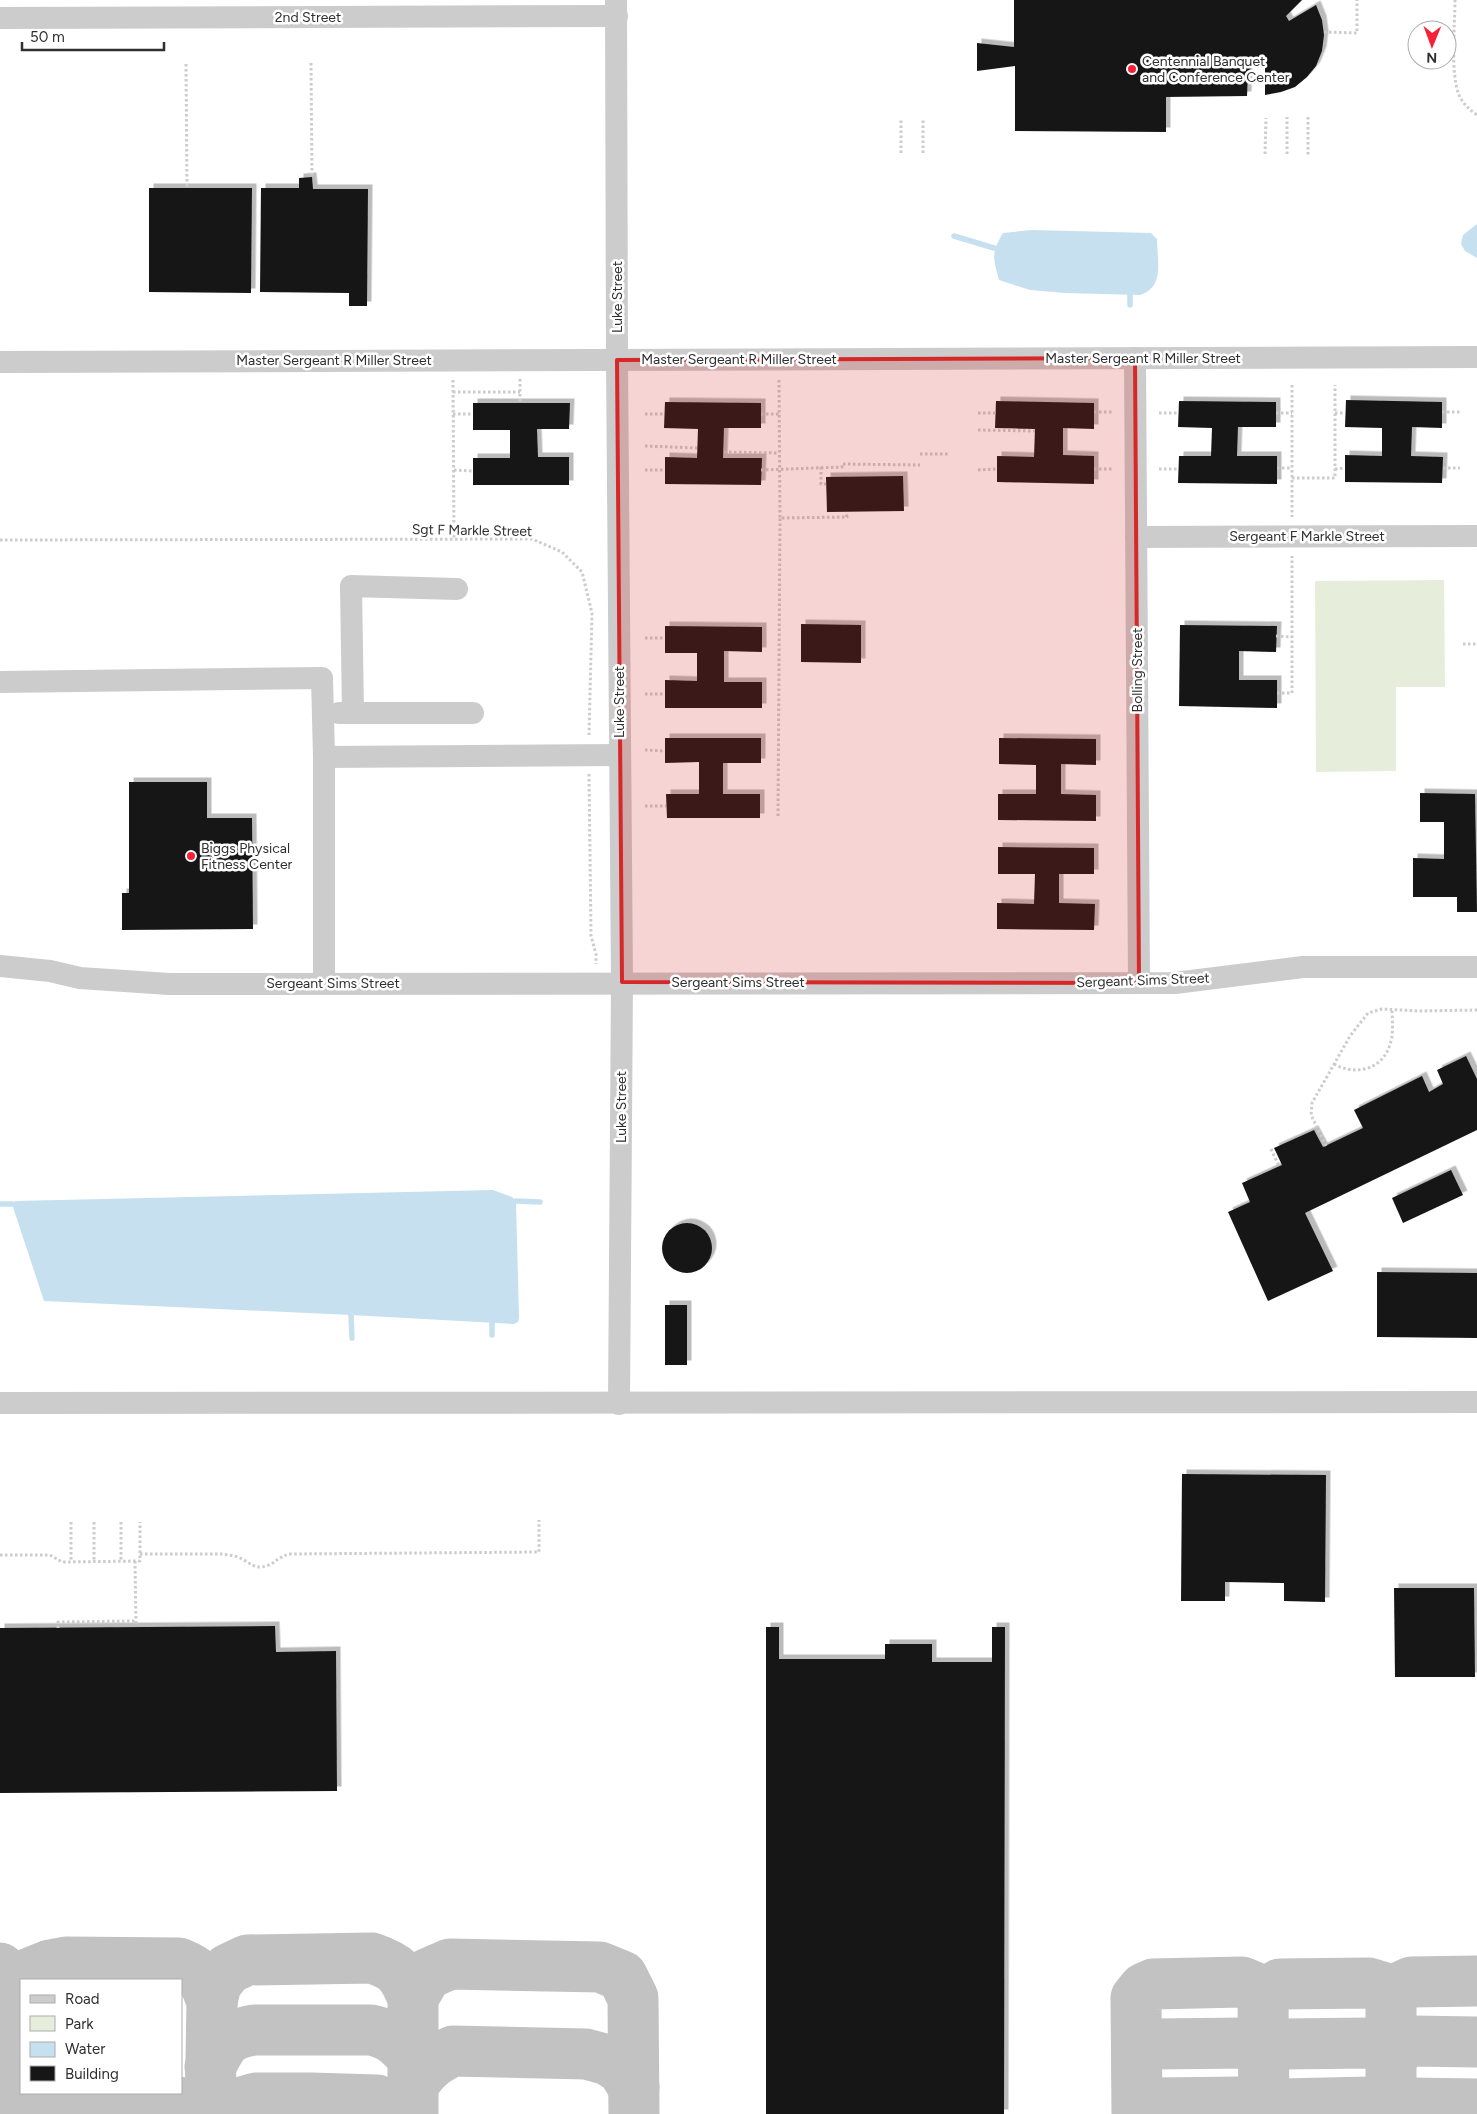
<svg xmlns="http://www.w3.org/2000/svg" width="1477" height="2114" font-family="Figtree,sans-serif">
<style>
.green{fill:#e6eedb}
.water{fill:#c6e0ef}
.lines{fill:none;stroke-linecap:round;stroke-linejoin:round}
.stream{stroke:#c6e0ef;stroke-width:5.5}
.taxiway{stroke:#c2c2c2;stroke-width:51}
.building{fill:#161616;filter:url(#shadow)}
.path{stroke:#ccc;stroke-width:3;stroke-dasharray:2.5 2.5;stroke-linecap:butt}
.minor{stroke:#ccc;stroke-width:22}
.marked{fill:#d62828;fill-opacity:0.2;stroke:#d62828;stroke-width:4;stroke-linejoin:round}
.poi-dot{fill:#f62137;stroke:#fff;stroke-width:2}
.labels{text-anchor:middle;stroke-width:5;stroke-linejoin:round;paint-order:stroke}
.street-label{font-size:14px;fill:#2f2f2f;stroke:#fff}
.poi-label{font-size:14px;fill:#2f2f2f;stroke:#fff;text-anchor:start}
</style>
<defs>
<filter id="shadow"><feDropShadow dx="4.5" dy="-4.5" stdDeviation="0" flood-color="#0004"/></filter>
</defs>
<rect width="100%" height="100%" fill="#fff"/>
<!-- green -->
<polygon class="green" points="1444,580 1445,687 1396,687 1396,771 1316,772 1315,581"/>
<!-- water -->
<g class="water">
<polygon points="1477,224 1477,258 1465,251 1461,244 1463,235"/>
<path d="M1031,230L1151,233L1157,239C1157,261 1165,287 1140,295L1065,293L1030,290L999,280C993,258 991,253 1003,233Z"/>
<polygon points="493,1190 512,1197 516,1201 519,1317 518,1322 514,1324 351,1315 44,1301 12,1204 15,1201"/>
</g>
<g class="lines">
<!-- stream -->
<g class="stream">
<polyline points="954,236 994,248"/>
<polyline points="1130,294 1130,305"/>
<polyline points="516,1201 540,1202"/>
<polyline points="1,1204 12,1204"/>
<polyline points="351,1315 352,1338"/>
<polyline points="492,1323 492,1335"/>
</g>
<!-- taxiway -->
<g class="taxiway">
<polyline points="0,1968 12,1980 18,1997 18,2114"/>
<path d="M26,1980L30,1973L50,1965L66,1962L179,1963C202,1972 204,1979 212,2002L210,2114"/>
<polyline points="413,1998 427,1974 450,1964 600,1967 622,1976 633,1998 634,2114"/>
<polyline points="1263,1998 1271,1989 1280,1984 1369,1983 1382,1987 1391,2001"/>
<path d="M212,2002L216,1984L228,1969L247,1960L372,1958C398,1967 402,1972 413,1998V2114"/>
<polyline points="1137,2057 1146,2048 1155,2044 1244,2043 1257,2047 1265,2058 1272,2048 1281,2044 1370,2043 1383,2047 1391,2059 1401,2046 1412,2041 1477,2042"/>
<path d="M210,2067C224,2041 224,2036 254,2030H371C391,2034 399,2042 413,2058"/>
<path d="M413,2085C425,2067 434,2060 453,2051L586,2054L608,2060L622,2069L634,2088"/>
<polyline points="31,2114 43,2106 64,2101 162,2100 185,2103 204,2114"/>
<polyline points="224,2114 235,2104 256,2098 310,2098 377,2100 395,2108 401,2114"/>
<polyline points="1137,2114 1136,1998 1144,1988 1153,1984 1242,1982 1254,1987 1263,1998 1264,2114"/>
<polyline points="1139,2114 1144,2107 1153,2103 1242,2102 1255,2106 1261,2114"/>
<polyline points="1267,2114 1271,2108 1281,2104 1370,2102 1382,2107 1388,2114"/>
<polyline points="1391,2114 1391,2001 1396,1989 1411,1982 1477,1981"/>
<polyline points="1395,2114 1408,2103 1477,2104"/>
</g>
</g>
<!-- building -->
<g class="building">
<polygon points="1014,0 1302,0 1286,16 1289,21 1316,5 1322,20 1324,35 1322,51 1316,66 1307,77 1295,87 1281,92 1265,95 1265,64 1256,63 1248,72 1247,96 1166,97 1166,132 1015,131 1015,66 977,71 977,43 1014,47"/>
<polygon points="312,177 313,189 368,189 367,306 349,306 349,293 260,292 261,188 299,188 299,178"/>
<polygon points="149,188 252,188 251,293 149,292"/>
<polygon points="1346,400 1442,402 1442,428 1412,427 1411,456 1443,457 1442,483 1345,482 1345,455 1382,456 1382,428 1345,427"/>
<polygon points="996,401 1094,403 1094,429 1063,428 1063,455 1094,456 1094,484 997,482 997,456 1034,457 1035,429 995,428"/>
<polygon points="1179,401 1276,402 1276,427 1238,427 1237,456 1277,456 1277,484 1178,483 1179,456 1211,456 1212,428 1178,427"/>
<polygon points="665,402 761,403 761,428 724,428 723,458 762,458 761,485 665,484 665,457 697,458 698,429 664,428"/>
<polygon points="473,403 570,403 569,429 537,429 538,457 569,457 569,485 473,485 473,458 510,458 510,430 473,430"/>
<polygon points="903,476 904,511 827,512 826,477"/>
<polygon points="801,624 861,625 861,663 801,662"/>
<polygon points="1180,625 1277,626 1276,652 1239,651 1239,680 1277,680 1277,708 1179,706"/>
<polygon points="665,626 762,627 762,652 724,651 724,682 762,682 762,708 665,708 665,680 697,681 697,653 665,653"/>
<polygon points="665,738 761,738 761,763 723,763 723,794 760,794 760,818 667,818 666,794 699,794 699,762 665,763"/>
<polygon points="999,738 1096,739 1096,765 1061,764 1061,794 1096,795 1096,821 998,820 998,794 1036,794 1036,765 999,764"/>
<polygon points="129,782 207,782 207,818 252,818 253,929 122,930 122,893 129,893"/>
<polygon points="1420,793 1475,794 1477,912 1457,912 1457,897 1413,897 1413,858 1444,859 1444,822 1420,822"/>
<polygon points="998,847 1094,848 1094,874 1059,874 1059,903 1095,904 1094,930 997,929 997,903 1034,904 1035,874 998,874"/>
<polygon points="1466,1056 1477,1079 1477,1130 1305,1213 1333,1271 1268,1301 1228,1212 1250,1202 1242,1183 1282,1165 1274,1148 1314,1130 1323,1147 1363,1128 1354,1110 1422,1076 1429,1092 1443,1084 1437,1070"/>
<polygon points="1451,1170 1463,1195 1403,1223 1392,1198"/>
<circle cx="687" cy="1248" r="25"/>
<polygon points="1377,1272 1477,1273 1477,1338 1377,1337"/>
<rect x="665" y="1305" width="22" height="60"/>
<polygon points="1182,1474 1326,1475 1325,1602 1284,1601 1284,1583 1225,1582 1225,1601 1181,1601"/>
<polygon points="1394,1588 1474,1588 1475,1677 1395,1677"/>
<polygon points="275,1626 276,1652 336,1651 337,1791 0,1793 0,1628"/>
<polygon points="766,1627 779,1627 779,1659 885,1659 885,1644 932,1644 932,1662 992,1662 992,1627 1005,1627 1004,2114 766,2114"/>
</g>
<g class="lines">
<!-- path -->
<g class="path">
<path d="M1455,0C1455,24 1450,73 1459,95C1463,104 1469,109 1477,115"/>
<polyline points="1324,32 1357,33 1357,0"/>
<polyline points="311,63 312,177"/>
<polyline points="186,64 187,188"/>
<polyline points="1308,117 1308,155"/>
<polyline points="901,153 901,118"/>
<polyline points="923,153 923,118"/>
<polyline points="1265,154 1266,118"/>
<polyline points="1287,154 1287,117"/>
<polyline points="520,379 520,403"/>
<polyline points="453,380 454,539"/>
<polyline points="779,380 780,518 847,517 846,512"/>
<polyline points="1292,385 1292,517"/>
<polyline points="453,392 520,392"/>
<polyline points="1094,412 1112,412"/>
<polyline points="1442,412 1460,412"/>
<polyline points="978,413 996,413"/>
<polyline points="1159,413 1178,413"/>
<polyline points="1276,413 1292,413"/>
<polyline points="1335,413 1345,413"/>
<polyline points="453,414 473,414"/>
<polyline points="645,414 665,414"/>
<polyline points="761,414 779,414"/>
<polyline points="978,430 1035,431"/>
<polyline points="645,446 697,448"/>
<polyline points="724,452 779,453"/>
<polyline points="920,454 949,454"/>
<polyline points="821,467 821,484 826,484"/>
<polyline points="1277,468 1292,468"/>
<polyline points="1443,468 1460,468"/>
<polyline points="1094,469 1113,469"/>
<polyline points="1159,469 1179,469"/>
<polyline points="1335,469 1345,468"/>
<polyline points="454,470 473,471"/>
<polyline points="645,470 665,470"/>
<polyline points="761,470 842,467 842,464 920,465"/>
<polyline points="978,470 997,469"/>
<polyline points="1292,478 1335,478 1335,385"/>
<polyline points="0,540 532,539 562,552 582,572 592,613 589,735"/>
<polyline points="1276,636 1292,637"/>
<polyline points="645,638 665,638"/>
<polyline points="1463,644 1477,644"/>
<polyline points="1277,693 1292,693 1292,556"/>
<polyline points="645,694 665,694"/>
<polyline points="645,750 665,751"/>
<polyline points="589,774 591,936 596,954 596,964"/>
<polyline points="645,806 666,806"/>
<polyline points="778,816 780,518"/>
<path d="M1334,1064C1355,1076 1383,1070 1390,1044C1394,1034 1392,1020 1392,1009"/>
<polyline points="1326,1146 1311,1115 1312,1103 1350,1036 1368,1013 1382,1009 1419,1011 1477,1010"/>
<polyline points="1271,1149 1279,1166"/>
<polyline points="71,1522 71,1562"/>
<polyline points="94,1522 94,1562"/>
<polyline points="121,1522 121,1561"/>
<path d="M140,1554H221C227,1555 234,1555 240,1558C249,1562 256,1570 266,1566C276,1563 280,1555 291,1554L539,1552V1520"/>
<polyline points="0,1555 50,1555 62,1562 140,1561 140,1522"/>
<polyline points="135,1561 136,1626"/>
<polyline points="58,1628 58,1622 136,1621"/>
</g>
<!-- minor -->
<g class="minor">
<polyline points="616,0 617,360 622,982 619,1404"/>
<polyline points="0,18 617,16"/>
<polyline points="1135,358 1139,983"/>
<polyline points="0,362 1477,357"/>
<polyline points="1136,537 1477,536"/>
<polyline points="0,682 322,678 324,757 620,755"/>
<polyline points="339,713 473,713"/>
<polyline points="353,713 351,586 457,589"/>
<polyline points="0,966 50,971 80,978 169,984 1175,983 1303,967 1477,967"/>
<polyline points="324,983 324,757"/>
<polyline points="0,1403 1477,1402"/>
</g>
</g>
<!-- marked area -->
<path class="marked" d="M1135,358L1139,983L622,982L617,360Z"/>
<!-- markers -->
<g class="poi-dot">
<circle cx="1132" cy="69" r="5"/>
<circle cx="191" cy="856" r="5"/>
</g>
<g class="labels">
<!-- street labels -->
<g class="street-label">
<text x="308" y="22">2nd Street</text>
<text transform="translate(617 297) rotate(-90)" y="5">Luke Street</text>
<text x="1143" y="363">Master Sergeant R Miller Street</text>
<text x="739" y="364">Master Sergeant R Miller Street</text>
<text x="334" y="365">Master Sergeant R Miller Street</text>
<text transform="translate(472 530) rotate(1)" y="5">Sgt F Markle Street</text>
<text x="1307" y="541">Sergeant F Markle Street</text>
<text transform="translate(1137 670) rotate(-90)" y="5">Bolling Street</text>
<text transform="translate(619 702) rotate(-90)" y="5">Luke Street</text>
<text transform="translate(1143 980) rotate(-2)" y="5">Sergeant Sims Street</text>
<text x="738" y="987">Sergeant Sims Street</text>
<text x="333" y="988">Sergeant Sims Street</text>
<text transform="translate(621 1107) rotate(-90)" y="5">Luke Street</text>
</g>
<!-- poi labels -->
<g class="poi-label">
<text x="1142" y="66">Centennial Banquet<tspan x="1142" dy="16">and Conference Center</tspan></text>
<text x="201" y="853">Biggs Physical<tspan x="201" dy="16">Fitness Center</tspan></text>
</g>
</g>
<!-- legend -->
<rect x="20" y="1979" width="162" height="115" fill="#ffffff" stroke="#acacac"/>
<rect x="30" y="1995" width="25" height="8" fill="#cccccc" stroke="#acacac"/>
<text x="65" y="2004" font-size="15" fill="#2f2f2f">Road</text>
<rect x="30" y="2016" width="25" height="15" fill="#e6eedb" stroke="#acacac"/>
<text x="65" y="2029" font-size="15" fill="#2f2f2f">Park</text>
<rect x="30" y="2042" width="25" height="15" fill="#c6e0ef" stroke="#acacac"/>
<text x="65" y="2054" font-size="15" fill="#2f2f2f">Water</text>
<rect x="30" y="2066" width="25" height="15" fill="#161616" stroke="#acacac"/>
<text x="65" y="2079" font-size="15" fill="#2f2f2f">Building</text>
<!-- north arrow -->
<g transform="translate(1432 45) rotate(181)"><circle r="24" fill="#ffffff" stroke="#acacac"/>
<path d="M0-4L9 19L0 12L-9 19Z" fill="#f62137"/>
<text y="-8" font-size="14" font-weight="bold" text-anchor="middle" fill="#2f2f2f">N</text>
</g>
<!-- scale -->
<path d="M22 42v8h142v-8" fill="none" stroke="#2f2f2f" stroke-width="2.5"/>
<text x="30" y="42" font-size="15" fill="#2f2f2f" stroke="#ffffff" stroke-width="4" paint-order="stroke">50 m</text>
</svg>
